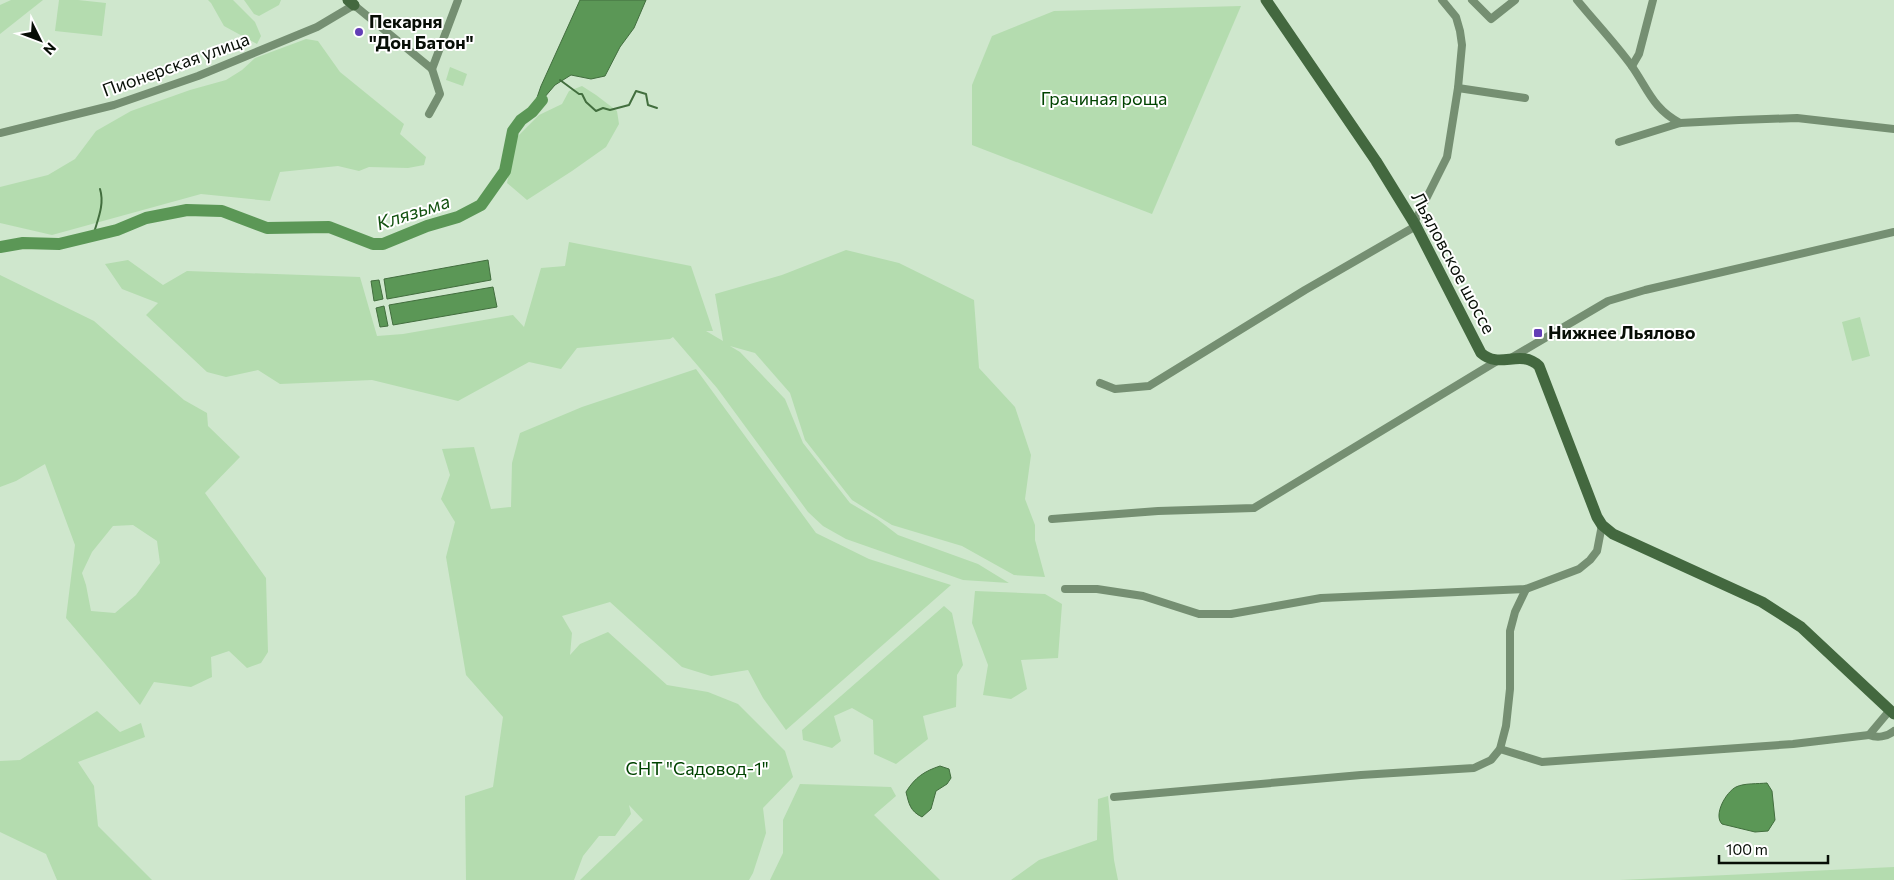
<svg xmlns="http://www.w3.org/2000/svg" width="1894" height="880" font-family="Commissioner,sans-serif">
<style>
.green{fill:#b4dcaf;fill-rule:evenodd}
.water{fill:#5b9756;stroke:#426e3e}
.lines{fill:none;stroke-linecap:round;stroke-linejoin:round}
.stream{stroke:#426e3e;stroke-width:2}
.river{stroke:#5b9756;stroke-width:12}
.street{stroke:#758f72;stroke-width:8}
.secondary{stroke:#43683f;stroke-width:11}
.poi-dot{fill:#633eb6;stroke:#fff;stroke-width:2}
.labels{text-anchor:middle;stroke-width:4;stroke-linejoin:round;paint-order:stroke}
.poi-label{font-size:18px;font-weight:bold;fill:#070e06;stroke:#fff;text-anchor:start}
.street-label{font-size:18px;fill:#070e06;stroke:#fff}
.park-label{font-size:18px;fill:#004300;stroke:#fff}
.water-label{font-size:19px;font-style:italic;fill:#12510f;stroke:#fff}
</style>
<rect width="100%" height="100%" fill="#cfe7cd"/>
<!-- green -->
<g class="green">
<polygon points="11,0 43,0 0,34 0,5"/>
<polygon points="59,0 78,0 106,3 102,36 55,31"/>
<polygon points="208,0 233,0 255,22 261,36 257,44 224,26 211,3"/>
<polygon points="244,0 281,0 279,5 259,16 254,14"/>
<polygon points="1241,6 1152,214 972,145 972,85 992,36 1054,11"/>
<polygon points="306,39 318,41 340,72 404,124 400,134 426,157 424,165 408,168 369,167 359,171 338,166 280,172 270,201 201,194 52,235 0,223 0,187 48,175 75,159 96,131 131,111 190,90 226,80 242,70 255,58"/>
<polygon points="450,67 467,74 463,86 446,80"/>
<polygon points="582,86 596,95 617,111 619,124 606,147 572,171 527,200 507,183 515,139 539,115 562,104 569,91"/>
<polygon points="569,242 691,266 713,331 706,331 723,341 715,294 782,275 846,250 899,263 974,300 979,368 1015,407 1031,455 1025,499 1035,525 1035,540 1045,577 1014,575 962,546 892,525 852,500 805,440 790,393 755,353 730,346 740,352 785,399 803,443 850,503 877,519 898,535 978,564 1009,583 963,580 846,539 823,526 808,512 717,388 673,337 670,339 577,348 561,369 529,362 458,401 372,380 280,384 258,370 226,377 207,372 146,315 158,303 122,289 105,264 128,260 163,285 187,271 360,277 377,336 403,334 513,315 524,327 541,268 565,266"/>
<path d="M0,275L94,321L184,400L207,413L208,426L240,457L205,493L266,578L268,652L261,663L247,668L229,651L211,657L212,677L191,687L154,682L140,705L66,618L75,545L45,464L16,481L0,487ZM133,525L157,541L160,563L136,595L115,613L91,611L86,585L82,573L92,552L113,526Z"/>
<polygon points="1860,317 1870,356 1852,361 1842,322"/>
<polygon points="696,369 816,533 869,559 951,585 786,730 763,698 748,670 711,676 682,667 610,602 562,616 572,633 570,655 580,644 608,632 667,685 708,692 738,704 785,751 793,777 763,808 766,833 753,873 749,880 580,880 643,820 629,805 631,814 615,836 599,836 583,856 574,880 466,880 465,796 493,787 503,717 466,675 446,557 455,522 441,499 450,475 442,449 474,447 491,509 511,507 512,463 520,433 582,407"/>
<polygon points="975,591 1045,594 1062,604 1058,658 1021,660 1027,689 1011,699 983,695 988,665 972,623"/>
<polygon points="944,606 952,613 963,665 957,675 956,707 923,716 928,739 896,764 874,754 873,720 852,708 834,716 841,741 832,748 803,740 802,730"/>
<polygon points="97,711 120,732 141,723 145,737 78,762 94,786 98,826 152,880 57,880 46,854 0,832 0,761 20,760"/>
<polygon points="800,784 891,787 896,796 874,815 940,880 770,880 783,853 783,820"/>
<polygon points="1108,796 1114,860 1118,880 1011,880 1039,860 1097,840 1098,799"/>
<polygon points="1894,867 1894,880 1620,880"/>
</g>
<!-- water -->
<g class="water">
<polygon points="580,0 646,0 634,28 620,47 605,76 591,79 571,75 555,85 532,112 541,86"/>
<polygon points="488,260 491,280 387,299 384,279"/>
<polygon points="379,280 383,299 374,301 371,281"/>
<polygon points="493,287 497,307 393,325 389,305"/>
<polygon points="384,306 388,326 380,327 376,308"/>
<path d="M940,766L949,769L951,778L947,784L936,791L931,809L922,817C910,811 909,804 906,792C915,777 925,771 940,766Z"/>
<path d="M1767,783L1772,791L1775,820L1768,831L1755,832L1722,824C1713,815 1726,792 1736,787C1744,783 1758,784 1767,783Z"/>
</g>
<g class="lines">
<!-- stream -->
<g class="stream">
<polyline points="560,80 579,94 582,94 586,102 596,111 603,108 610,110 629,105 636,91 646,94 648,105 657,108"/>
<path d="M93,236C97,221 105,205 100,189"/>
</g>
<!-- river -->
<polyline class="river" points="0,247 23,243 59,244 117,230 146,218 187,210 222,211 267,228 329,227 373,244 383,244 427,226 458,217 481,205 505,171 513,131 521,120 532,112 542,100"/>
<!-- street -->
<g class="street">
<polyline points="1472,0 1491,19 1515,0"/>
<path d="M1577,0C1595,22 1615,43 1631,65C1648,89 1653,109 1680,123"/>
<polyline points="1632,66 1639,54 1653,0"/>
<polyline points="432,69 458,0"/>
<polyline points="1458,88 1525,98"/>
<polyline points="0,133 114,105 198,76 317,27 354,5 432,69 440,94 429,114"/>
<polyline points="1619,142 1680,123 1739,120 1797,118 1894,129"/>
<polyline points="1414,223 1447,157 1458,88 1462,45 1460,31 1456,17 1442,0"/>
<polyline points="1511,358 1608,301 1645,290 1894,232"/>
<polyline points="1100,383 1115,389 1149,386 1305,290 1416,226"/>
<polyline points="1052,519 1158,511 1254,508 1497,361"/>
<polyline points="1065,589 1097,589 1143,596 1199,614 1231,614 1321,598 1526,589 1579,569 1590,560 1597,551 1602,525"/>
<path d="M1869,735C1877,738 1887,737 1894,731"/>
<polyline points="1500,749 1542,762 1793,744 1869,735 1890,710"/>
<polyline points="1114,797 1361,775 1474,768 1491,760 1500,749 1506,726 1510,689 1510,631 1515,612 1526,589"/>
</g>
<!-- secondary -->
<g class="secondary">
<polyline points="348,0 354,5"/>
<path d="M1266,0L1376,161L1416,226L1481,353C1500,370 1520,348 1539,366L1597,517L1602,525L1613,534L1762,602L1801,627L1894,714"/>
</g>
</g>
<!-- markers -->
<g class="poi-dot">
<circle cx="359" cy="32" r="5"/>
<rect x="1533" y="328" width="10" height="10" rx="2.5"/>
</g>
<g class="labels">
<!-- poi labels -->
<g class="poi-label">
<text x="369" y="28">Пекарня<tspan x="369" dy="21">"Дон Батон"</tspan></text>
<text x="1548" y="339">Нижнее Льялово</text>
</g>
<!-- street labels -->
<g class="street-label">
<text transform="translate(176 65) rotate(-20)" y="6">Пионерская улица</text>
<text transform="translate(1453 263) rotate(62)" y="6">Льяловское шоссе</text>
</g>
<!-- park labels -->
<g class="park-label">
<text x="1104" y="105">Грачиная роща</text>
<text x="697" y="775">СНТ "Садовод-1"</text>
</g>
<!-- water labels -->
<g class="water-label">
<text transform="translate(413 212) rotate(-18)" y="7">Клязьма</text>
</g>
</g>
<!-- north arrow -->
<g transform="translate(40 40) rotate(132)" stroke="#ffffff" stroke-width="4" paint-order="stroke">
<path d="M0-4L9 19L0 12L-9 19Z" fill="#070e06"/>
<text y="-8" font-size="14" font-weight="bold" text-anchor="middle" fill="#070e06">N</text>
</g>
<!-- scale -->
<path d="M1719 855v8h109v-8" fill="none" stroke="#070e06" stroke-width="2.5"/>
<text x="1726" y="855" font-size="15" fill="#070e06" stroke="#ffffff" stroke-width="4" paint-order="stroke">100 m</text>
</svg>
